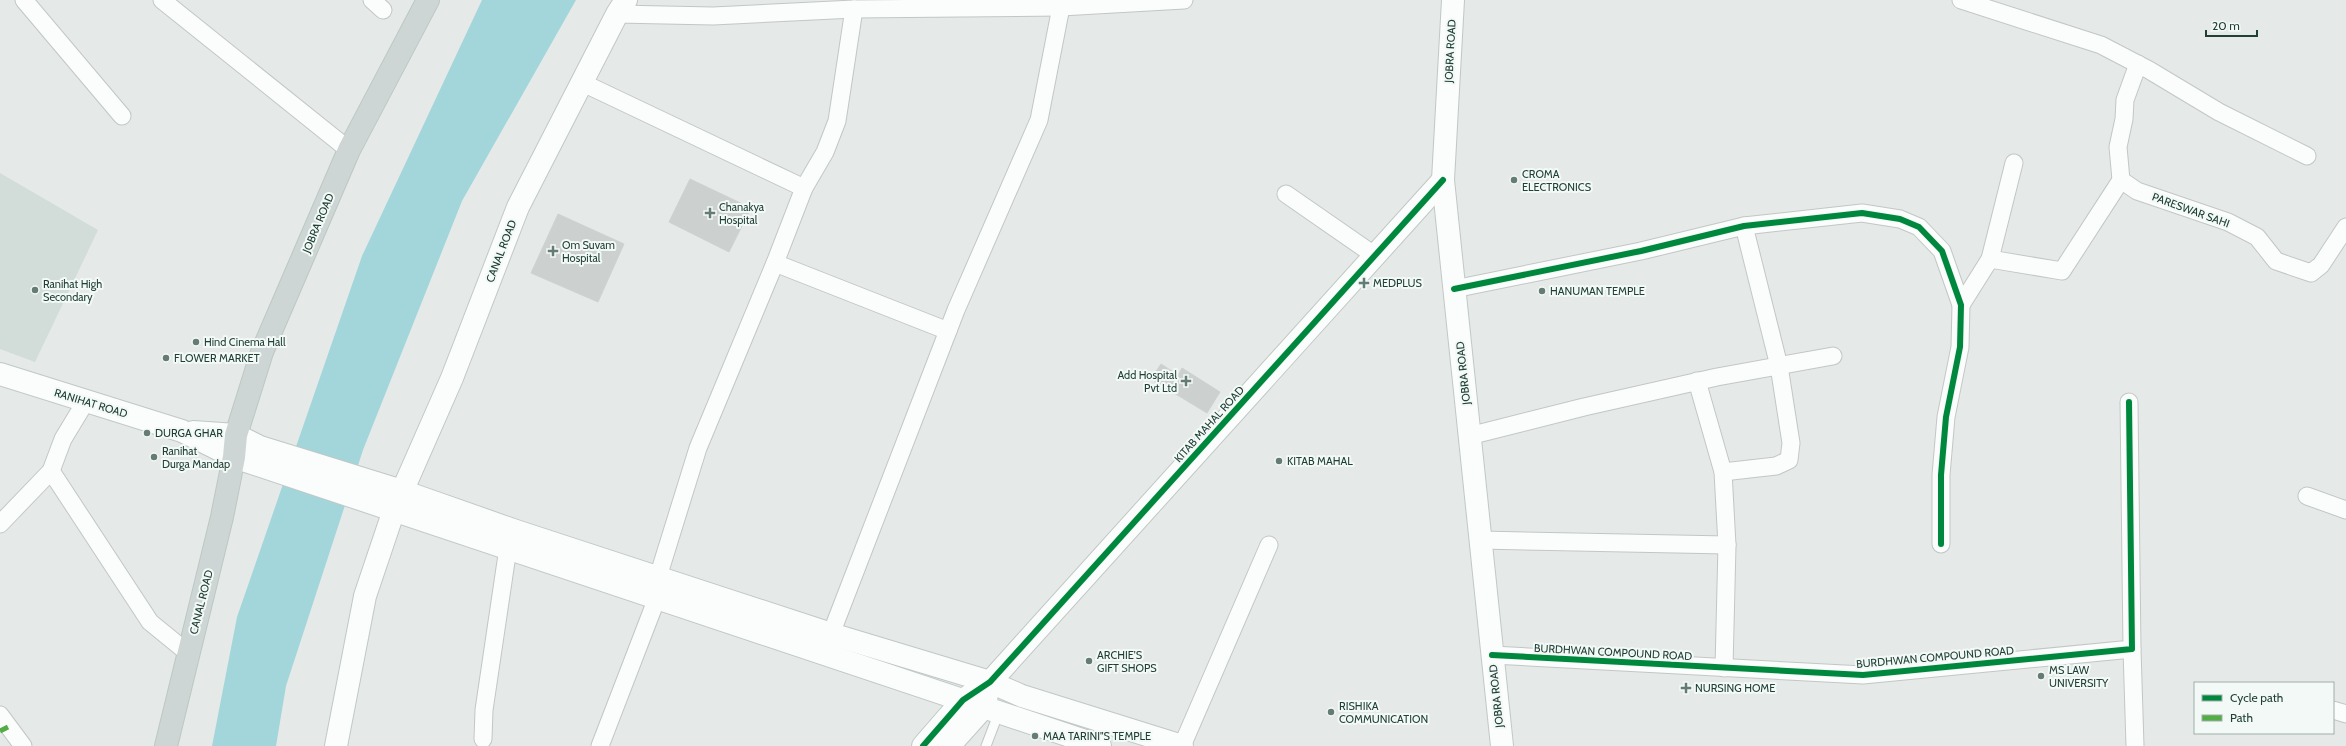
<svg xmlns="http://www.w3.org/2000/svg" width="2346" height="746" font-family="Cabin,sans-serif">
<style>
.built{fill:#d2dcd8}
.water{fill:#a2d6db}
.building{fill:#ccd1cf;stroke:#cdd3d1}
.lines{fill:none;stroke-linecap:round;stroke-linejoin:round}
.lane-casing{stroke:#c2c7c5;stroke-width:11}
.street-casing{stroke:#c2c7c5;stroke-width:19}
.secondary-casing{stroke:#c0c8c5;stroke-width:24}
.primary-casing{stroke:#bcc7c3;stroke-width:24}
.lane{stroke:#fbfcfc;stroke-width:9}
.street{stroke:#fbfcfc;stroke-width:17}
.secondary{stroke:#fbfcfc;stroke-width:22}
.primary{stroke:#cdd6d4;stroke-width:22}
.quiet{stroke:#52ad45;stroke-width:5;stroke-dasharray:10 5;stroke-linecap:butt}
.cycleway-casing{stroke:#f3f9f6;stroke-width:8}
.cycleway{stroke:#00873e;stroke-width:6}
.poi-dot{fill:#657c74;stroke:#f3f9f6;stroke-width:1.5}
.labels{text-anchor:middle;stroke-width:4;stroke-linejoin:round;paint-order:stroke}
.street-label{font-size:11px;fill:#204036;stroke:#f3f9f6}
.poi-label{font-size:11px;fill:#204036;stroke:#f3f9f6;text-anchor:start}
</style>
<rect width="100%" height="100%" fill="#e5eae8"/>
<!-- built -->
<polygon class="built" points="0,173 98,230 35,362 0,349"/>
<!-- water -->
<polygon class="water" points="482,0 576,0 462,201 363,450 286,686 276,746 212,746 237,617 362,256"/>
<!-- building -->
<g class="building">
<polygon points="690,179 751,208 729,252 669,222"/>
<polygon points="558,214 624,244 598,302 531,273"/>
<polygon points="1161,364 1178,375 1182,368 1220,392 1207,413 1151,379"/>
</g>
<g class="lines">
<!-- lane casing -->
<g class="lane-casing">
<polyline id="lane" points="986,746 999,712"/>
</g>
<!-- street casing -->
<g class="street-casing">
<g id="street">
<polyline points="24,0 122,116"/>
<polyline points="162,0 349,150"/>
<polyline points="372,0 383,10"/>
<polyline points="1961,0 2101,45 2149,70 2219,112 2307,156"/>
<polyline points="617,14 713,16 854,9 1061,7 1184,0"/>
<polyline points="2138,64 2125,100 2124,119 2118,147 2121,180 2137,191 2228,222 2257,237 2276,261 2311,273 2321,265 2346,227"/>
<polyline points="583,83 804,188"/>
<polyline points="1286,194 1374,255"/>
<polyline points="1990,259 2062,271 2121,180"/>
<polyline points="775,263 948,331"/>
<polyline points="1454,289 1641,251 1744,226 1862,213 1900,219 1919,227 1942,251 1961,305 1960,347 1946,417 1941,475 1941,544"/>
<polyline points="1961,305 1990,259 2014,163"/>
<polyline points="1697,381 1723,472 1727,545 1724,668"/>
<polyline points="1469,436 1584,407 1717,377 1833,356"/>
<polyline points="51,471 150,622 188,653"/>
<polyline points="1723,472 1776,466 1789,460 1791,443 1779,366 1744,226"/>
<polyline points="2307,496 2346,510"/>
<polyline points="0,524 51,471 63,439 86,401"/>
<polyline points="1480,540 1727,545"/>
<polyline points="658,577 698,448 775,263 804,188 825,152 837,121 854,9"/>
<polyline points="831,634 956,310 1039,120 1061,7"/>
<polyline points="2132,649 2135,746"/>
<polyline points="1492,655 1863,675 2132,649 2129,402"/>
<polyline points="2333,710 2346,714"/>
<polyline points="0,715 23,746"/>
<polyline points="483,739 484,710 508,548"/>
<polyline points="600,746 657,598"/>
<polyline points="1182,746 1269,545"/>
</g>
</g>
<!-- secondary casing -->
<g class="secondary-casing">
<g id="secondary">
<polyline points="1453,0 1443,180 1502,746"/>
<polyline points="0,374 182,431 234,457 1100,746"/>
<polyline points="193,432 236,435 260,447 402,491 519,532 831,634 990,682 1022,696 1182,746"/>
<polyline points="336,746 365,596 394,510 452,378 518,207 617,14 626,0"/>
<polyline points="923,746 963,700 990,682 1443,180"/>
<polyline points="949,746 985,706 987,694"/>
</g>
</g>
<!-- primary casing -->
<g class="primary-casing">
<polyline id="primary" points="166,746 222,517 234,457 236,435 262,352 349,150 428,0"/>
</g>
<!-- lane -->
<use href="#lane" class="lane"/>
<!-- street -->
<use href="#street" class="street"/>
<!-- secondary -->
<use href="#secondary" class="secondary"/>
<!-- primary -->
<use href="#primary" class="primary"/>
<!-- quiet -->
<polyline class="quiet" points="0,731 8,727"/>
<!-- cycleway casing -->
<g class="cycleway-casing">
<g id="cycleway">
<polyline points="1454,289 1641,251 1744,226 1862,213 1900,219 1919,227 1942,251 1961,305 1960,347 1946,417 1941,475 1941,544"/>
<polyline points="1492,655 1863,675 2132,649 2129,402"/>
<polyline points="923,746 963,700 990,682 1443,180"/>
</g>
</g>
<!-- cycleway -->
<use href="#cycleway" class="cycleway"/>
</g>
<!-- markers -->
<g class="poi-dot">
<circle cx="1514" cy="180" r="4"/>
<path d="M708 207h4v4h4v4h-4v4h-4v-4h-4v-4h4z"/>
<path d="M551 245h4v4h4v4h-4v4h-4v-4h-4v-4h4z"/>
<path d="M1362 277h4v4h4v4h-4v4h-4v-4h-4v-4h4z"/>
<circle cx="35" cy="290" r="4"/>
<circle cx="1542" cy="291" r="4"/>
<circle cx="196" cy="342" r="4"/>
<circle cx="166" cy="358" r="4"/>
<path d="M1184 375h4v4h4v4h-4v4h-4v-4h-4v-4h4z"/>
<circle cx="147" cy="433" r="4"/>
<circle cx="154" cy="457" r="4"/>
<circle cx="1279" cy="461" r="4"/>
<circle cx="1089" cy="661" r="4"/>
<circle cx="2041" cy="676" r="4"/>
<path d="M1684 682h4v4h4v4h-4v4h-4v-4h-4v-4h4z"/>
<circle cx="1331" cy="712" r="4"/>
<circle cx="1035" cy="736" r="4"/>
</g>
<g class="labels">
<!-- street labels -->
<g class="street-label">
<text transform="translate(1450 51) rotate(-87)" y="4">JOBRA ROAD</text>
<text transform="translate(2191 210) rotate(20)" y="4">PARESWAR SAHI</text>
<text transform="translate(318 223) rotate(-67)" y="4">JOBRA ROAD</text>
<text transform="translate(501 251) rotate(-69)" y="4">CANAL ROAD</text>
<text transform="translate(1463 373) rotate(-96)" y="4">JOBRA ROAD</text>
<text transform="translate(91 403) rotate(17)" y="4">RANIHAT ROAD</text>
<text transform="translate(1209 424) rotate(-48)" y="4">KITAB MAHAL ROAD</text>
<text transform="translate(201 602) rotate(-76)" y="4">CANAL ROAD</text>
<text transform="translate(1613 652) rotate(3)" y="4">BURDHWAN COMPOUND ROAD</text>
<text transform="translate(1935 657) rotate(-5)" y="4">BURDHWAN COMPOUND ROAD</text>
<text transform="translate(1496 696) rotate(-96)" y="4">JOBRA ROAD</text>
</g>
<!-- poi labels -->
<g class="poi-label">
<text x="1522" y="178">CROMA<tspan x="1522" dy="13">ELECTRONICS</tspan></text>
<text x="719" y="211">Chanakya<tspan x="719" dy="13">Hospital</tspan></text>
<text x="562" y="249">Om Suvam<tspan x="562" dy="13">Hospital</tspan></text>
<text x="1373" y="287">MEDPLUS</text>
<text x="43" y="288">Ranihat High<tspan x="43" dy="13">Secondary</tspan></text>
<text x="1550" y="295">HANUMAN TEMPLE</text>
<text x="204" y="346">Hind Cinema Hall</text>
<text x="174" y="362">FLOWER MARKET</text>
<text x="1177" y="379" text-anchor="end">Add Hospital<tspan x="1177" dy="13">Pvt Ltd</tspan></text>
<text x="155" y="437">DURGA GHAR</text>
<text x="162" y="455">Ranihat<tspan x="162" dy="13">Durga Mandap</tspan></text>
<text x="1287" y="465">KITAB MAHAL</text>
<text x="1097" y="659">ARCHIE'S<tspan x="1097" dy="13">GIFT SHOPS</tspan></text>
<text x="2049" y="674">MS LAW<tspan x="2049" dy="13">UNIVERSITY</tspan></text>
<text x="1695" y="692">NURSING HOME</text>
<text x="1339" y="710">RISHIKA<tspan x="1339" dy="13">COMMUNICATION</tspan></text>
<text x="1043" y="740">MAA TARINI"S TEMPLE</text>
</g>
</g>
<!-- legend -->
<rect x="2194" y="682" width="140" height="52" fill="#f3f9f6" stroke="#9fafa9"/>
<rect x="2202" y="695" width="20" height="6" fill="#00873e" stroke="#9fafa9"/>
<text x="2230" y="702" font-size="12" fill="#204036">Cycle path</text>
<rect x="2202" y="715" width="20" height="6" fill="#52ad45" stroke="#9fafa9"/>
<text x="2230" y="722" font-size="12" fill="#204036">Path</text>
<!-- scale -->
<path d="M2206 30v6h51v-6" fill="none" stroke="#204036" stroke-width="2"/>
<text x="2212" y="30" font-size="12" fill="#204036" stroke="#f3f9f6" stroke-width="3" paint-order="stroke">20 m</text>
</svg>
